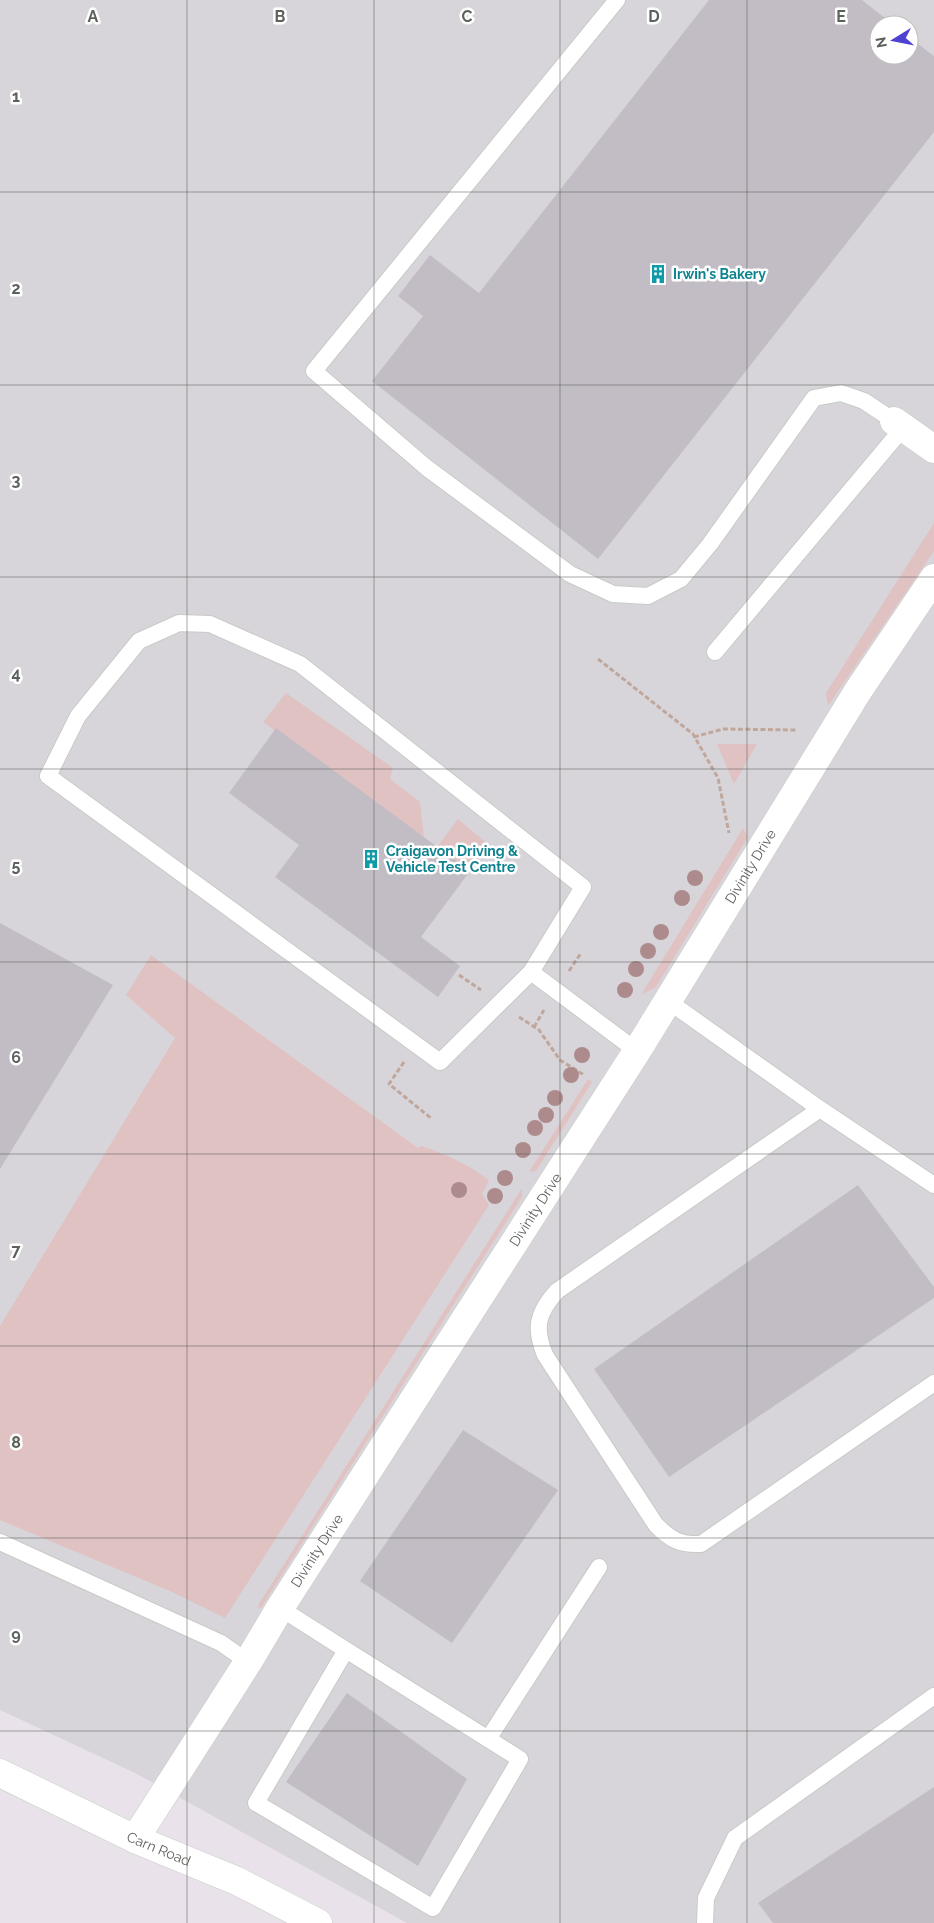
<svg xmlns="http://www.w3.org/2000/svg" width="934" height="1923" font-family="Raleway,sans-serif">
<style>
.industrial{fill:#d8d5da;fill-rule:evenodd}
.green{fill:#e0c2c2}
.building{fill:#c2bdc4}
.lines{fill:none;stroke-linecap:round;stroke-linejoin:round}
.service-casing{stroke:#c7cbc6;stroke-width:18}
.minor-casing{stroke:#c7cbc6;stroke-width:29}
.secondary-casing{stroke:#cacfc8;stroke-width:29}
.path{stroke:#c0a79c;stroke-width:3;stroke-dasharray:5 2.5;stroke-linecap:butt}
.service{stroke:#fff;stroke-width:16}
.minor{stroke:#fff;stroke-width:28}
.secondary{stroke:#fff;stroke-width:28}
.tree{fill:#ad8b8c}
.grid{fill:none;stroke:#5d615b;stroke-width:1;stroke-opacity:0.55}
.labels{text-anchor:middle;stroke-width:5;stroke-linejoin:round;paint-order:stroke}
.culture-label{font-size:14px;font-weight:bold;fill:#0d838f;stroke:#fff;text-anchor:start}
.street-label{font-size:14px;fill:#5d615b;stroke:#fff}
.grid-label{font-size:16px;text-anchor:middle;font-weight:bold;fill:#5d615b;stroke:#fff;stroke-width:5;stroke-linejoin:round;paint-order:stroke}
</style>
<rect width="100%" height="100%" fill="#e9e2eb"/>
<!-- industrial -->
<path class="industrial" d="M0,0H934V1923H407L135,1773L0,1710ZM879,25H909V55H879Z"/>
<!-- green -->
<g class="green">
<polygon points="934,523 934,551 828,706 826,693"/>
<polygon points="286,693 393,768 390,779 420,802 424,837 263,722"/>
<polygon points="717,744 757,744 734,784"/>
<polygon points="458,819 489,845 479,859 465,871 437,847"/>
<polygon points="743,828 748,837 656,987 641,995"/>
<path d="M151,955L418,1148L421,1146C446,1154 467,1164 489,1180L482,1194L489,1205L225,1618L170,1591L0,1520V1326L175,1038L126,995Z"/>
<polygon points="588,1079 592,1082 536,1171 529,1172"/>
<polygon points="522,1188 522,1197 261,1608 257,1607"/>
</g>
<!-- building -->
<g class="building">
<polygon points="709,0 862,0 894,25 879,25 879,55 909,55 909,37 934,56 934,132 598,559 372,381 423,316 398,296 430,255 479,293"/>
<polygon points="276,728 470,871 421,937 460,966 438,997 275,877 299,845 229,793"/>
<polygon points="0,923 113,985 0,1169"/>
<polygon points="858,1185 934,1287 934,1298 669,1477 594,1369"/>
<polygon points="463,1430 558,1490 452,1643 360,1581"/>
<polygon points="347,1693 467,1779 418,1866 286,1782"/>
<polygon points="934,1787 934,1923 773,1923 758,1903"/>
</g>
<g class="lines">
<!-- service casing -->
<g class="service-casing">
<g id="service">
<polyline points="617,0 314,371 427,468 570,574 613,594 648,596 681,579 710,544 814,398 841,393 864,401 894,421"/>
<polyline points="715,652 903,428"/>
<polyline points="531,972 440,1062 48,776 78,716 139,641 179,623 210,624 300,664 583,887 531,972 637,1051"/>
<polyline points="668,1001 820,1109 934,1185"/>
<path d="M820,1109L557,1291C537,1313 534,1328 545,1355L656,1525C671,1540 680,1545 701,1544L934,1383"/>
<polyline points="0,1542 221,1643 248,1662"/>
<polyline points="280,1608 346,1650 256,1803 433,1908 520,1759 346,1650"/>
<polyline points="488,1739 599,1567"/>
<polyline points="705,1923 706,1898 735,1838 934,1696"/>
</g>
</g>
<!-- minor casing -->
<g class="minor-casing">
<g id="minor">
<polyline points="894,421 934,449"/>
<path id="s1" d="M135,1839L248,1662L280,1608L637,1051L858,691L934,578"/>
</g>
</g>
<!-- secondary casing -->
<g class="secondary-casing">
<g id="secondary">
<path id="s2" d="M0,1773L135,1839L237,1881L318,1923"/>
</g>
</g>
<!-- path -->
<g class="path">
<polyline points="598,659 693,734 718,778 729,833"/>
<polyline points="694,737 723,729 797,730"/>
<polyline points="569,971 581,953"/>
<polyline points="459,975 481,990"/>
<polyline points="519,1017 539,1030 560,1060 584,1075"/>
<polyline points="534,1027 544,1010"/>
<polyline points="404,1062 389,1084 432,1119"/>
</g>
<!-- service -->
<use href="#service" class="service"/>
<!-- minor -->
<use href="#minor" class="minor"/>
<!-- secondary -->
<use href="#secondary" class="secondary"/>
</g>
<!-- trees -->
<g class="tree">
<circle cx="695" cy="878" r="8"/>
<circle cx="682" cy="898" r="8"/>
<circle cx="661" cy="932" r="8"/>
<circle cx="648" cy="951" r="8"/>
<circle cx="636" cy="969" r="8"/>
<circle cx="625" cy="990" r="8"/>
<circle cx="582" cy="1055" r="8"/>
<circle cx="571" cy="1075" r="8"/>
<circle cx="555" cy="1098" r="8"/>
<circle cx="546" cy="1115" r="8"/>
<circle cx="535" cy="1128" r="8"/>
<circle cx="523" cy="1150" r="8"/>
<circle cx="505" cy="1178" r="8"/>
<circle cx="459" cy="1190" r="8"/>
<circle cx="495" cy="1196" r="8"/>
</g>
<!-- grid -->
<path class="grid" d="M187,0V1923M374,0V1923M560,0V1923M747,0V1923M0,192H934M0,385H934M0,577H934M0,769H934M0,962H934M0,1154H934M0,1346H934M0,1538H934M0,1731H934"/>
<!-- icons -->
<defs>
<g id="building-bare" transform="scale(1.5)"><path d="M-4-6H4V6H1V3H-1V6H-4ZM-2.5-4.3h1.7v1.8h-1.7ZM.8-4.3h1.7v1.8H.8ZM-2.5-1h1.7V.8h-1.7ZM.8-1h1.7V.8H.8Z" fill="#0f9aa8" stroke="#fff" stroke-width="2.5" paint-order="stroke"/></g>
</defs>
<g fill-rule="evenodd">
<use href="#building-bare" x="658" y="274"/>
<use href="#building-bare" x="371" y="859"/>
</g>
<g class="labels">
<!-- culture labels -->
<g class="culture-label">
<text x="673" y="279">Irwin's Bakery</text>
<text x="386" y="856">Craigavon Driving &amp;<tspan x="386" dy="16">Vehicle Test Centre</tspan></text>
</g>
<!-- street labels -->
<g class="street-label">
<text dy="5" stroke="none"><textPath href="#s1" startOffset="1151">Divinity Drive</textPath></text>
<text dy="5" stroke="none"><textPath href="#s1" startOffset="746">Divinity Drive</textPath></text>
<text dy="5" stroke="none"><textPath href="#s1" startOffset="341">Divinity Drive</textPath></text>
<text dy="5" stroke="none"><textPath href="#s2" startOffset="176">Carn Road</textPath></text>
</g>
</g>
<g class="grid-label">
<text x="93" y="22">A</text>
<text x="280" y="22">B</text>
<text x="467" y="22">C</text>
<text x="654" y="22">D</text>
<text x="841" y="22">E</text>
<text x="16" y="102">1</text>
<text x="16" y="294">2</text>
<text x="16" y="486">3</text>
<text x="16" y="679">4</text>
<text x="16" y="871">5</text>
<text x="16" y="1063">6</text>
<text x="16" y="1256">7</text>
<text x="16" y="1448">8</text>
<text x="16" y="1640">9</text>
</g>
<!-- north arrow -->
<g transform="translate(894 40) rotate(260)"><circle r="24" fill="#ffffff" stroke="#bec0bd"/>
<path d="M0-4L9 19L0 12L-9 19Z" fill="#5042d1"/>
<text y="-8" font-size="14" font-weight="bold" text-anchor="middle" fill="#5d615b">N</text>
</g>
</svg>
